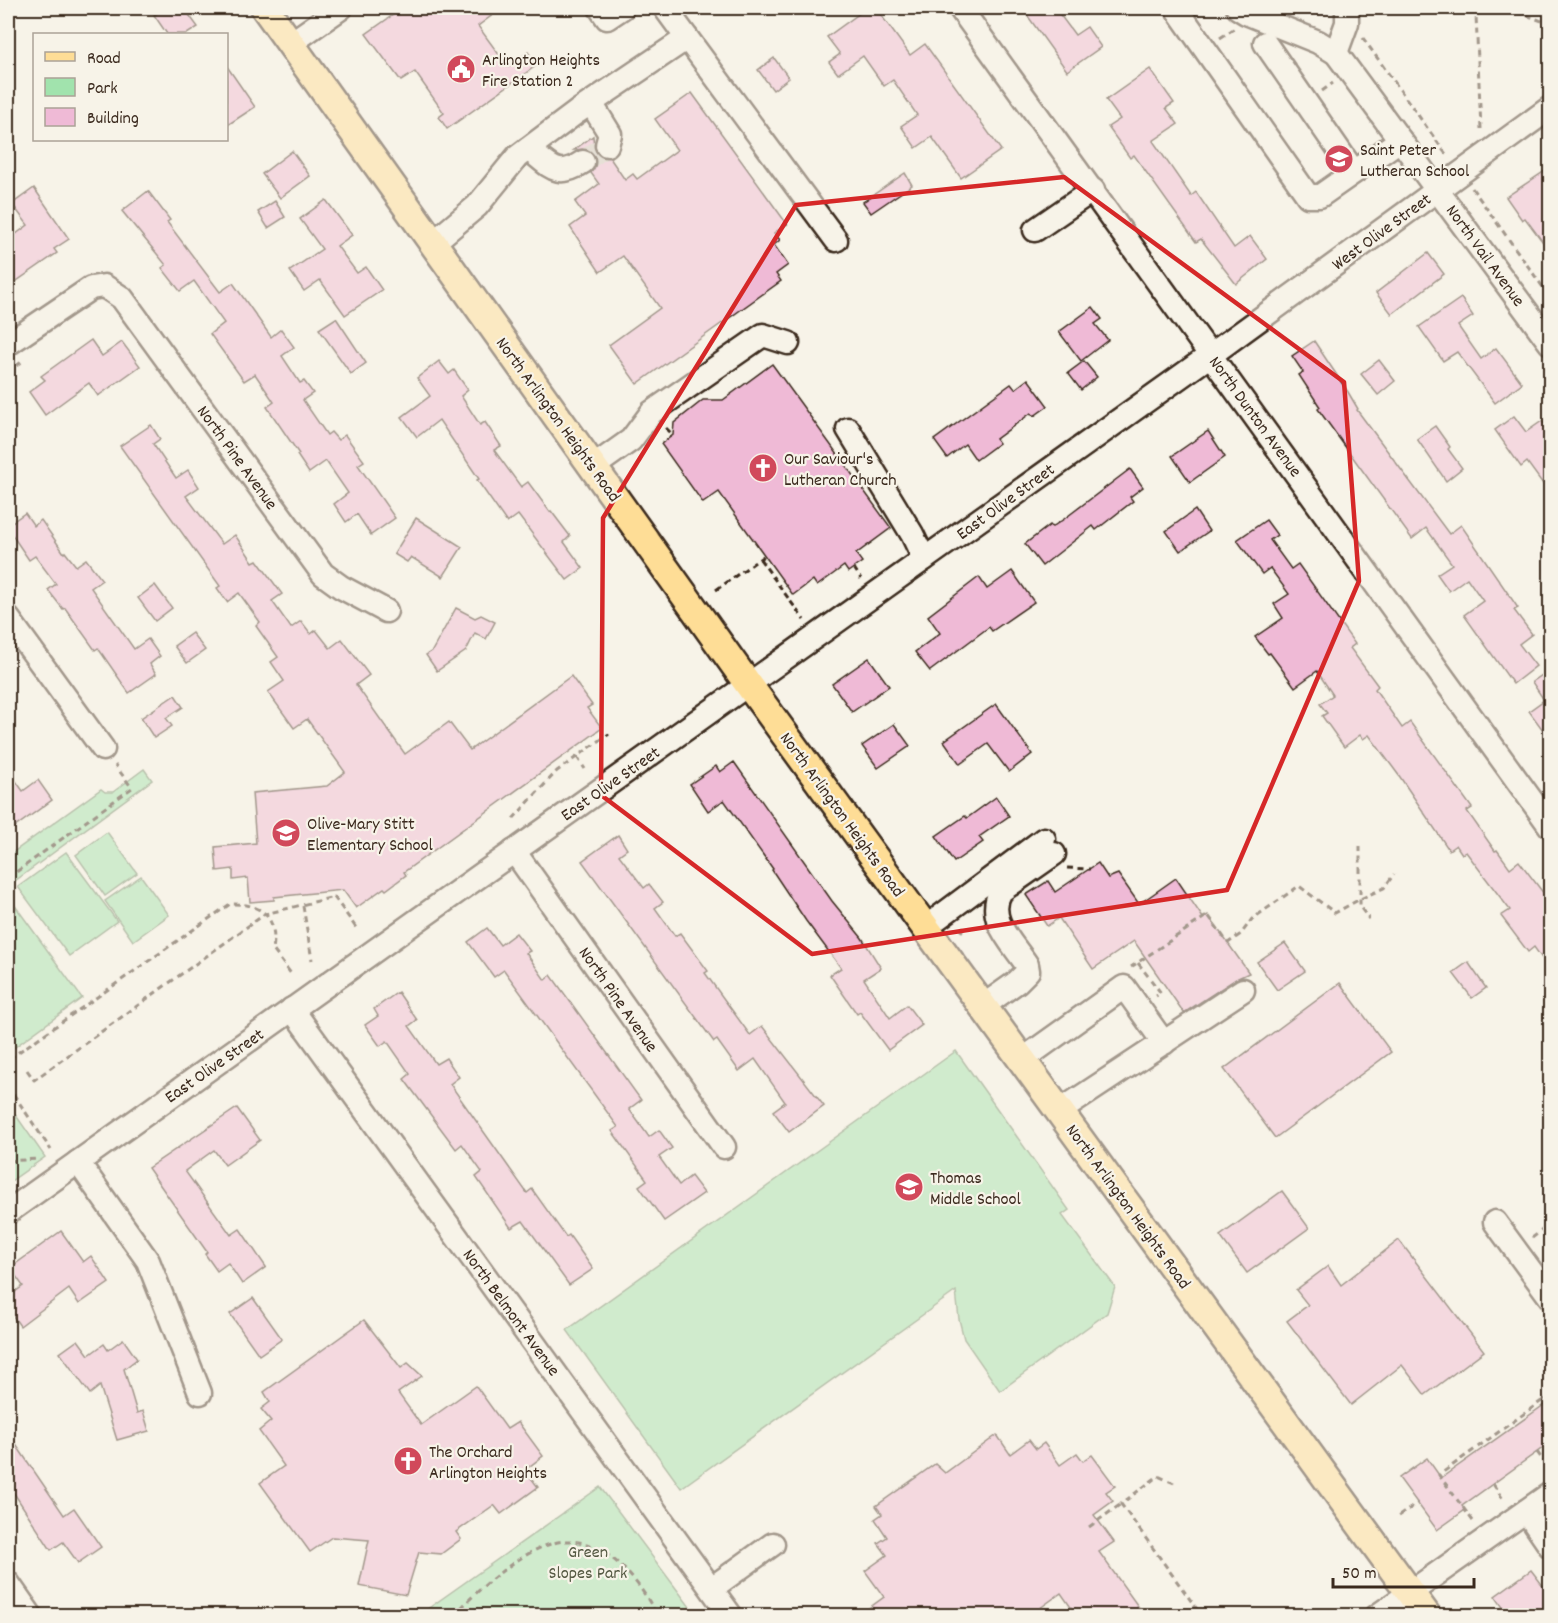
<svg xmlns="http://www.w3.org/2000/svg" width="1558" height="1623" font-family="Dekko,sans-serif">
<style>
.green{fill:#a1e3ad;stroke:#6e8666;stroke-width:1.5}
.building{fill:#efbad6;stroke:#3b2a1e;stroke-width:1.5}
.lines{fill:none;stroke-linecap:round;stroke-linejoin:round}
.minor-tunnel{stroke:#d1cbc0;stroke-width:22;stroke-dasharray:22 11;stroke-linecap:butt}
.minor-casing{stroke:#3b2a1e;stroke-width:27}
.major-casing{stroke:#3b2a1e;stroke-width:32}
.path{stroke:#3b2a1e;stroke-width:3;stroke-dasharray:6 4.5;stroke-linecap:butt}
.minor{stroke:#f7f3e8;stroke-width:22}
.major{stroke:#fedd96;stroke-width:27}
.marked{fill:none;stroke:#d62828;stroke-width:4.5;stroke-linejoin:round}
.labels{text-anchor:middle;stroke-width:4.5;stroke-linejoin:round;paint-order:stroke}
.poi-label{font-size:18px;fill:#3b2a1e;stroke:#f7f3e8;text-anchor:start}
.street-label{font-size:18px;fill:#3b2a1e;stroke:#f7f3e8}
.park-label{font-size:18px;fill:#545842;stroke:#f7f3e8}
</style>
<rect width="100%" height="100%" fill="#f7f3e8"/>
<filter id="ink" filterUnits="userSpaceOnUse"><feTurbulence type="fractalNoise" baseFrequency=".0167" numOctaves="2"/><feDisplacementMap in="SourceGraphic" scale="12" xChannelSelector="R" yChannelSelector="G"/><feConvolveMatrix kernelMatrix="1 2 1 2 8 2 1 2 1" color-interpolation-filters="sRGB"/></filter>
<g filter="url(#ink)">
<!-- green -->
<g class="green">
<polygon points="144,769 152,780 8,886 8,856 101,789 105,792 113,792"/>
<polygon points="107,832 137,873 105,896 76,855"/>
<polygon points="66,852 117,921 69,956 18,887"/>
<polygon points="141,876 169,915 133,941 105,901"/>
<polygon points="8,896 82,998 8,1052"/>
<polygon points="956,1051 1069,1210 1062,1215 1115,1287 1107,1313 1000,1391 964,1339 959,1319 956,1291 681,1488 567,1330"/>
<polygon points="8,1104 45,1157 8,1183"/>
<polygon points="600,1487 696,1615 419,1615"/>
</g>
<!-- building -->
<g class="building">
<polygon points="165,8 184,8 198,27 187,34 167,34 154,15"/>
<polygon points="403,8 502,8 478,26 508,67 528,52 537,65 447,129 439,117 444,113 415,72 401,81 366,34"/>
<polygon points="867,8 876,8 910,55 925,44 1001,150 961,178 932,137 916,148 901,126 917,115 893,80 884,86 863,56 838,74 829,62 840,54 827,37"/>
<polygon points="1022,8 1055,8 1075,35 1087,27 1101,47 1067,71"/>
<polygon points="774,58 789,78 773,90 758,70"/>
<polygon points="226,65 255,107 226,126"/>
<polygon points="1150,69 1174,103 1166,108 1178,124 1153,141 1191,196 1196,192 1234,248 1250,236 1267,259 1236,284 1201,239 1196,242 1134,155 1130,158 1108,127 1120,119 1106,100"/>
<polygon points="692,93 787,224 774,233 780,240 774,245 788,265 776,274 781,281 637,384 609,345 660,308 623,256 600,272 570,227 585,216 575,202 599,184 591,173 596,163 594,155 589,150 584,149 574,150 593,136 594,148 598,155 610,158 625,180 633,174 637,179 677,150 655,119"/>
<polygon points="292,151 310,176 280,198 262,174"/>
<polygon points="1551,167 1551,253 1525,218 1522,220 1506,197"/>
<polygon points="905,173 912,185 871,213 863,202"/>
<polygon points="34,188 69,239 54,249 57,253 8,287 8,240 28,225 12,204"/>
<polygon points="148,191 170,220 167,222 220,292 233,283 271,337 281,329 294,347 282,356 300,383 304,381 313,393 303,400 327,435 331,432 338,440 345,435 364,461 358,465 395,518 371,535 357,514 346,522 334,504 348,493 326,461 309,473 297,455 299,454 267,407 274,402 255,374 244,381 210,334 224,323 194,281 180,291 162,268 166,265 122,211"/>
<polygon points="326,200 352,235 337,246 357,273 366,267 382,290 345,315 320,280 304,291 290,271 322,249 300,219"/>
<polygon points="275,201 285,217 268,228 258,212"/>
<polygon points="1428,253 1444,274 1392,314 1376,293"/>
<polygon points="1461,298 1473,316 1458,326 1481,359 1496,348 1522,383 1495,403 1457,352 1443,361 1419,327"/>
<polygon points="1093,307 1102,319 1095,324 1108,340 1081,361 1059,332"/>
<polygon points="336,318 366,363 351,374 319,329"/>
<polygon points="91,340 102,356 122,342 140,366 98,396 89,383 45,415 29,392 45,380 41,376"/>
<polygon points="1314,341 1348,392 1358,409 1357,410 1449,534 1461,525 1518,608 1514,610 1532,634 1519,644 1536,666 1513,684 1464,615 1483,601 1467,578 1449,591 1437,574 1452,564 1426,528 1412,539 1318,409 1320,407 1299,375 1303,372 1292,356"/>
<polygon points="1379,360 1395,381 1378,395 1361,374"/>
<polygon points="439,361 449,374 454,370 468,390 461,396 480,425 485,422 501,446 494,450 521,487 528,482 550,512 551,511 570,536 564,542 583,568 567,580 518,515 507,523 477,480 479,479 439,420 417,437 402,417 430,396 417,378"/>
<polygon points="1084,361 1097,377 1081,390 1068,373"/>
<polygon points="772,364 891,528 856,554 862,562 848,572 844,566 817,586 813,580 793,595 719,492 703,503 661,444 673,435 674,423 703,400 723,400"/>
<polygon points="1028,379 1048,406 1034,416 1031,413 996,439 999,443 976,460 965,444 947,458 934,440 1011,384 1015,389"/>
<polygon points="1514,416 1526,432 1542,421 1551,433 1551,495 1527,462 1521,467 1495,430"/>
<polygon points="151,425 160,439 153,444 176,478 188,470 199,487 186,496 222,544 235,535 253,562 257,560 282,594 272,601 291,628 301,621 311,634 316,630 330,648 342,639 369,675 356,685 405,754 449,722 470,750 571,676 592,705 587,708 602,728 404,872 406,875 386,890 384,888 356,908 343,890 274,897 274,900 250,902 248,878 233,880 233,869 217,871 215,847 256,843 252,793 327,786 345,772 307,719 294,728 268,692 284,681 271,662 278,657 256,626 260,622 239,593 227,602 217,588 220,586 120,446"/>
<polygon points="1435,426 1450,447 1448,449 1462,468 1446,481 1417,439"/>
<polygon points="1208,431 1225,457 1190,482 1172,456"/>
<polygon points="1130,469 1143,487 1130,497 1133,501 1096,530 1093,526 1042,566 1025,544 1050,525 1052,527 1064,519"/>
<polygon points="1195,510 1209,531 1180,551 1166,531"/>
<polygon points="25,513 34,526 41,520 64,553 65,552 76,566 86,559 102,580 91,588 134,649 148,639 160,656 150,664 156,674 129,693 98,648 95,650 65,608 63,609 48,590 56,584 35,556 29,560 8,529 8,525"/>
<polygon points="416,518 462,547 443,577 411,557 407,562 394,554"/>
<polygon points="1266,520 1277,535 1270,540 1291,569 1298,564 1355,644 1350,648 1378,686 1375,689 1402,728 1410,722 1472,808 1467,811 1495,851 1497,850 1510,868 1519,861 1551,903 1551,971 1534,947 1528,952 1501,916 1510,910 1466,852 1462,854 1456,845 1449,850 1400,777 1369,735 1363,739 1360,735 1344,747 1322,716 1327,713 1320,704 1333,695 1317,671 1295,687 1270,653 1268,654 1255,637 1283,618 1274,604 1289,594 1270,568 1262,574 1237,540"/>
<polygon points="1012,571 1034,602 992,631 989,627 930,671 915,652 940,633 928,616 979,577 987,589"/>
<polygon points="155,585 172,608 155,621 138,598"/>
<polygon points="456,608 475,618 481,615 495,622 486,639 475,633 466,651 437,671 426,655 432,651"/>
<polygon points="192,633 205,650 187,663 174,646"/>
<polygon points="869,658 889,686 852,712 832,684"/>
<polygon points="1551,669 1551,741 1529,711 1544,700 1532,682"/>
<polygon points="175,695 183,707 166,718 172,726 154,738 141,718"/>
<polygon points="996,704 1032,754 1009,772 988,744 960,764 944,741"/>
<polygon points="894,724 910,746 878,768 862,746"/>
<polygon points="734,762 832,901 862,938 881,968 864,979 890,1018 907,1005 922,1025 888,1050 860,1012 857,1014 830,975 841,968 806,921 772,870 773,869 724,800 708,811 690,784 716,766 720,772"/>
<polygon points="8,770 23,791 38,780 52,800 8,832"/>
<polygon points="996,797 1009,816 979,837 983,842 954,862 936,836 965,816 967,818"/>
<polygon points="618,835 627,849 619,855 644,888 649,884 663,902 655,908 675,936 680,933 708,971 705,973 750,1035 762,1026 824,1106 789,1132 773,1111 785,1102 755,1059 739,1071 717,1040 714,1042 582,861"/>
<polygon points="1098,863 1108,878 1118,874 1139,904 1176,878 1203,918 1208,915 1249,973 1236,979 1184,1013 1134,941 1093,969 1059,918 1047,926 1026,895 1048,881 1055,892"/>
<polygon points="487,928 500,945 516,933 530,951 526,953 545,980 551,975 641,1100 629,1109 649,1137 659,1130 672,1148 659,1157 679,1185 691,1176 704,1193 664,1221 639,1186 647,1180 612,1131 618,1127 504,970 494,977 468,942"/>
<polygon points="1285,943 1305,971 1277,990 1257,962"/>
<polygon points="1468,962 1486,988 1472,998 1453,973"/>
<polygon points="1340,983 1391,1052 1275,1138 1224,1069"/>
<polygon points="398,992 417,1020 409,1026 436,1064 446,1058 459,1077 450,1084 527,1193 532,1189 566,1237 569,1235 593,1269 569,1285 523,1221 511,1228 476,1177 482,1172 462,1144 456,1149 404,1079 410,1074 387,1041 380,1046 365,1025 378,1016 374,1009"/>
<polygon points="237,1108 260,1140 225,1165 214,1150 185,1171 231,1235 240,1229 266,1267 242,1284 228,1263 217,1271 205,1254 207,1252 148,1168"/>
<polygon points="1282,1191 1309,1228 1247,1273 1220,1236"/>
<polygon points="61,1231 83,1262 91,1256 109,1283 79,1304 69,1289 20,1326 8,1309 8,1297 23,1286 10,1268"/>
<polygon points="1399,1240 1484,1351 1425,1395 1402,1365 1351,1405 1287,1321 1308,1305 1296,1290 1328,1266 1341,1285"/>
<polygon points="253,1298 282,1339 259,1355 230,1314"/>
<polygon points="364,1320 401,1368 408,1363 422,1376 398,1393 421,1425 476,1386 507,1429 518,1422 543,1456 525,1470 538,1487 501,1514 494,1505 456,1532 461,1539 441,1554 419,1552 406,1595 359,1586 369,1540 332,1537 310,1552 260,1483 284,1466 259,1431 271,1421 261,1409 270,1402 264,1392"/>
<polygon points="123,1339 137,1359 124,1369 137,1413 143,1411 149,1431 117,1440 100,1386 90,1394 60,1353 78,1340 89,1355 104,1344 108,1350"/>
<polygon points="1551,1400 1551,1442 1462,1506 1465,1510 1437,1530 1399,1478 1427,1458 1441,1478"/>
<polygon points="8,1433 64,1515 74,1508 101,1547 78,1563 63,1542 51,1550 8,1484"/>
<polygon points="997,1435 1010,1454 1029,1440 1036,1449 1044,1443 1060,1465 1077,1453 1083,1461 1092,1455 1115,1486 1106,1492 1113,1501 1094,1515 1114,1542 1099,1552 1145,1616 1077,1616 1061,1593 1029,1616 858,1616 884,1597 865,1571 887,1555 878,1543 887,1537 875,1519 882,1514 876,1506 935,1464 945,1473"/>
<polygon points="1531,1570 1551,1596 1551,1616 1509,1616 1495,1596"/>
</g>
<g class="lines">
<!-- minor-tunnel -->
<polyline class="minor-tunnel" points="583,162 607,145"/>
<!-- minor casing -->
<g class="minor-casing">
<g id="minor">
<polyline points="600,8 607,18 622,8"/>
<polyline points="665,8 687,38"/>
<polyline points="960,8 1550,826"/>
<polyline points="1176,8 1308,196 1320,196 1400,140"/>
<polyline points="1238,8 1246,13 1318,42 1336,53 1550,343"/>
<polyline points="291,43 341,8"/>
<polyline points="1265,43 1354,172"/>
<polyline points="1336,53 1347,23 1347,8"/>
<polyline points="591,103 610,134 607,145"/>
<path d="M528,149C550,165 556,180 583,162"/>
<polyline points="1035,230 1093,190"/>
<polyline points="433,243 477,206 517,157 577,112 687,38 836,240"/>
<polyline points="8,344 91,288 104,286 122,298 323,574 341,587 386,611"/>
<polyline points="848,429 912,534 924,559"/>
<polyline points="593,467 631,440 652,412 763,335 788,343"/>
<polyline points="8,618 103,749"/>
<polyline points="514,851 724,1147"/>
<polyline points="926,927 1044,839"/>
<path d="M983,1006L1017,982L1028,971L1027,965C1012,942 985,918 1001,891L1054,854"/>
<polyline points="292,1009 731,1616"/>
<polyline points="1022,1060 1124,987 1164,1043"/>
<polyline points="1060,1111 1243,990"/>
<polyline points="78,1162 148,1261 200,1393"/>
<polyline points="8,1212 1212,354 1550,108"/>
<polyline points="1495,1222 1550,1297"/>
<polyline points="1526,1511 1550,1546"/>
<polyline points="8,1583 31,1616"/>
<polyline points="712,1588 773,1544"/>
<polyline points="1377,1616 1550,1494"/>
</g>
</g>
<!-- major casing -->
<g class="major-casing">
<polyline id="major" points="265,8 748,684 1427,1616"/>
</g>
<!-- path -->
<g class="path">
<polyline points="1470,8 1476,15"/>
<polyline points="1507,8 1550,24"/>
<polyline points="1220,38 1235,28"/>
<polyline points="1363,38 1448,157"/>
<polyline points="1322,91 1333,83"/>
<polyline points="1481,129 1476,15 1488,8"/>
<polyline points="1472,188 1550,297"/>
<polyline points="8,372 23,361"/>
<polyline points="666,428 673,435"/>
<polyline points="760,559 804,620"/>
<polyline points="854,568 861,579"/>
<polyline points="716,590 765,555"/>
<polyline points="577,757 585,769"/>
<polyline points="513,819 557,771 609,734"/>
<polyline points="1360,846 1360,907 1369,919"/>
<polyline points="1067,868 1090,869"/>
<polyline points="8,878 132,788 115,765"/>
<polyline points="303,906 312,960"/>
<polyline points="961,932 966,923"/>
<polyline points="1138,963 1161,993 1156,996"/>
<polyline points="1131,967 1208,915 1228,943 1241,934 1252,919 1299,886 1335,913 1360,899 1384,888 1394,874"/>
<path d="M8,1070L13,1056L230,904C262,903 278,917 273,950L292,975"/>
<polyline points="27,1070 34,1080 265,914 334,897 357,929"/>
<polyline points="8,1086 51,1150"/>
<polyline points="8,1161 38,1159"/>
<polyline points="1532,1238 1550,1224"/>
<polyline points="1545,1398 1550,1407"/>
<polyline points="1537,1452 1548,1467"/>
<polyline points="1174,1483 1158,1476 1121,1504 1202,1616"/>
<polyline points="1493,1484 1503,1499"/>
<polyline points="1399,1516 1418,1503"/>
<polyline points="1473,1521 1439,1475 1550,1395"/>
<polyline points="1089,1527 1121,1504"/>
<path d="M454,1616C477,1589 532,1540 569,1541C607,1541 642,1584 657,1616"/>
</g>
<!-- minor -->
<use href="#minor" class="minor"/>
<!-- major -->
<use href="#major" class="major"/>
</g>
</g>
<!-- marked area -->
<path d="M0 0H1558V1623H0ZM1064,177L1344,382L1359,581L1227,890L812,954L601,795L603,518L796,205Z" fill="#f7f3e8" fill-opacity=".55" fill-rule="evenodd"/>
<path class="marked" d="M1064,177L1344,382L1359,581L1227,890L812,954L601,795L603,518L796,205Z"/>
<!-- icons -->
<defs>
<g id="civic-disc" transform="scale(1.5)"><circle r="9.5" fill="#d1495b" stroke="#f7f3e8"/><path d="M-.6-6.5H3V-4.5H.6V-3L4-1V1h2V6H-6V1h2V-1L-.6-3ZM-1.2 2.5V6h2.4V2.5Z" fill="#fff"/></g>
<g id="school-disc" transform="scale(1.5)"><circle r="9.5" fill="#d1495b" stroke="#f7f3e8"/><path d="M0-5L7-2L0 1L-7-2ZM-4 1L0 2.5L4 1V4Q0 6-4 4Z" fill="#fff"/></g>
<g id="church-disc" transform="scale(1.5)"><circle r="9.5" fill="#d1495b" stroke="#f7f3e8"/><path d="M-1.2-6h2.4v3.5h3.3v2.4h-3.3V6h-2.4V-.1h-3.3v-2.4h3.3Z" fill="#fff"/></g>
</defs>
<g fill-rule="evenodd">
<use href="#civic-disc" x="461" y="69"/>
<use href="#school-disc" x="1339" y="159"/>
<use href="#church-disc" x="763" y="468"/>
<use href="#school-disc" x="286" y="833"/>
<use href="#school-disc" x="909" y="1187"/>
<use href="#church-disc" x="408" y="1461"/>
</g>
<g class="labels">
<!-- poi labels -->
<g class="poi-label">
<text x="482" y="65">Arlington Heights<tspan x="482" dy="21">Fire Station 2</tspan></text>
<text x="1360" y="155">Saint Peter<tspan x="1360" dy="21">Lutheran School</tspan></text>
<text x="784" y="464">Our Saviour's<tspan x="784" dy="21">Lutheran Church</tspan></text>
<text x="307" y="829">Olive-Mary Stitt<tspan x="307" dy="21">Elementary School</tspan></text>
<text x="930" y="1183">Thomas<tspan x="930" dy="21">Middle School</tspan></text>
<text x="429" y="1457">The Orchard<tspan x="429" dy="21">Arlington Heights</tspan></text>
</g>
<!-- street labels -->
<g class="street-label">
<text transform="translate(1381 231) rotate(-36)" y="6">West Olive Street</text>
<text transform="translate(1486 255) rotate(54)" y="6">North Vail Avenue</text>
<text transform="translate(1256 416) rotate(54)" y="6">North Dunton Avenue</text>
<text transform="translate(559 419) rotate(54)" y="6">North Arlington Heights Road</text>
<text transform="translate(238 457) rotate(54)" y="6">North Pine Avenue</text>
<text transform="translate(1005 501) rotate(-36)" y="6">East Olive Street</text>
<text transform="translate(610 783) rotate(-35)" y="6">East Olive Street</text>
<text transform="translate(843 814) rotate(54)" y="6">North Arlington Heights Road</text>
<text transform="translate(619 999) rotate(55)" y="6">North Pine Avenue</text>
<text transform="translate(214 1065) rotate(-35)" y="6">East Olive Street</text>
<text transform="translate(1129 1206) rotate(54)" y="6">North Arlington Heights Road</text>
<text transform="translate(512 1312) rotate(54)" y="6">North Belmont Avenue</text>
</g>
<!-- park labels -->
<g class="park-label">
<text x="588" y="1557">Green<tspan x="588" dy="21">Slopes Park</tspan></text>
</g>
</g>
<!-- margin -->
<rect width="1558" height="1623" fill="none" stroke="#f7f3e8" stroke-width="30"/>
<rect x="15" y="15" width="1528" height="1593" fill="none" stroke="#3b2a1e" stroke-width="2" filter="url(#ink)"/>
<!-- legend -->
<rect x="33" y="33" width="195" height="108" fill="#f7f3e8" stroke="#aca397" stroke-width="1.5"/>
<rect x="45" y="52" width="30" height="9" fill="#fedd96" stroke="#aca397" stroke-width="1.5"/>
<text x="87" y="63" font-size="18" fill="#3b2a1e">Road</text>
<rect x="45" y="78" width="30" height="18" fill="#a1e3ad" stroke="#aca397" stroke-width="1.5"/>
<text x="87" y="93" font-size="18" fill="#3b2a1e">Park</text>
<rect x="45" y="108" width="30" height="18" fill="#efbad6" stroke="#aca397" stroke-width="1.5"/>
<text x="87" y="123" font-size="18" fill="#3b2a1e">Building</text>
<!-- scale -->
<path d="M1333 1578v9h141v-9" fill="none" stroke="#3b2a1e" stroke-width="3"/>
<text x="1342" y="1578" font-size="18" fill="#3b2a1e" stroke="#f7f3e8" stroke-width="4.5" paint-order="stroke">50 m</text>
</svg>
